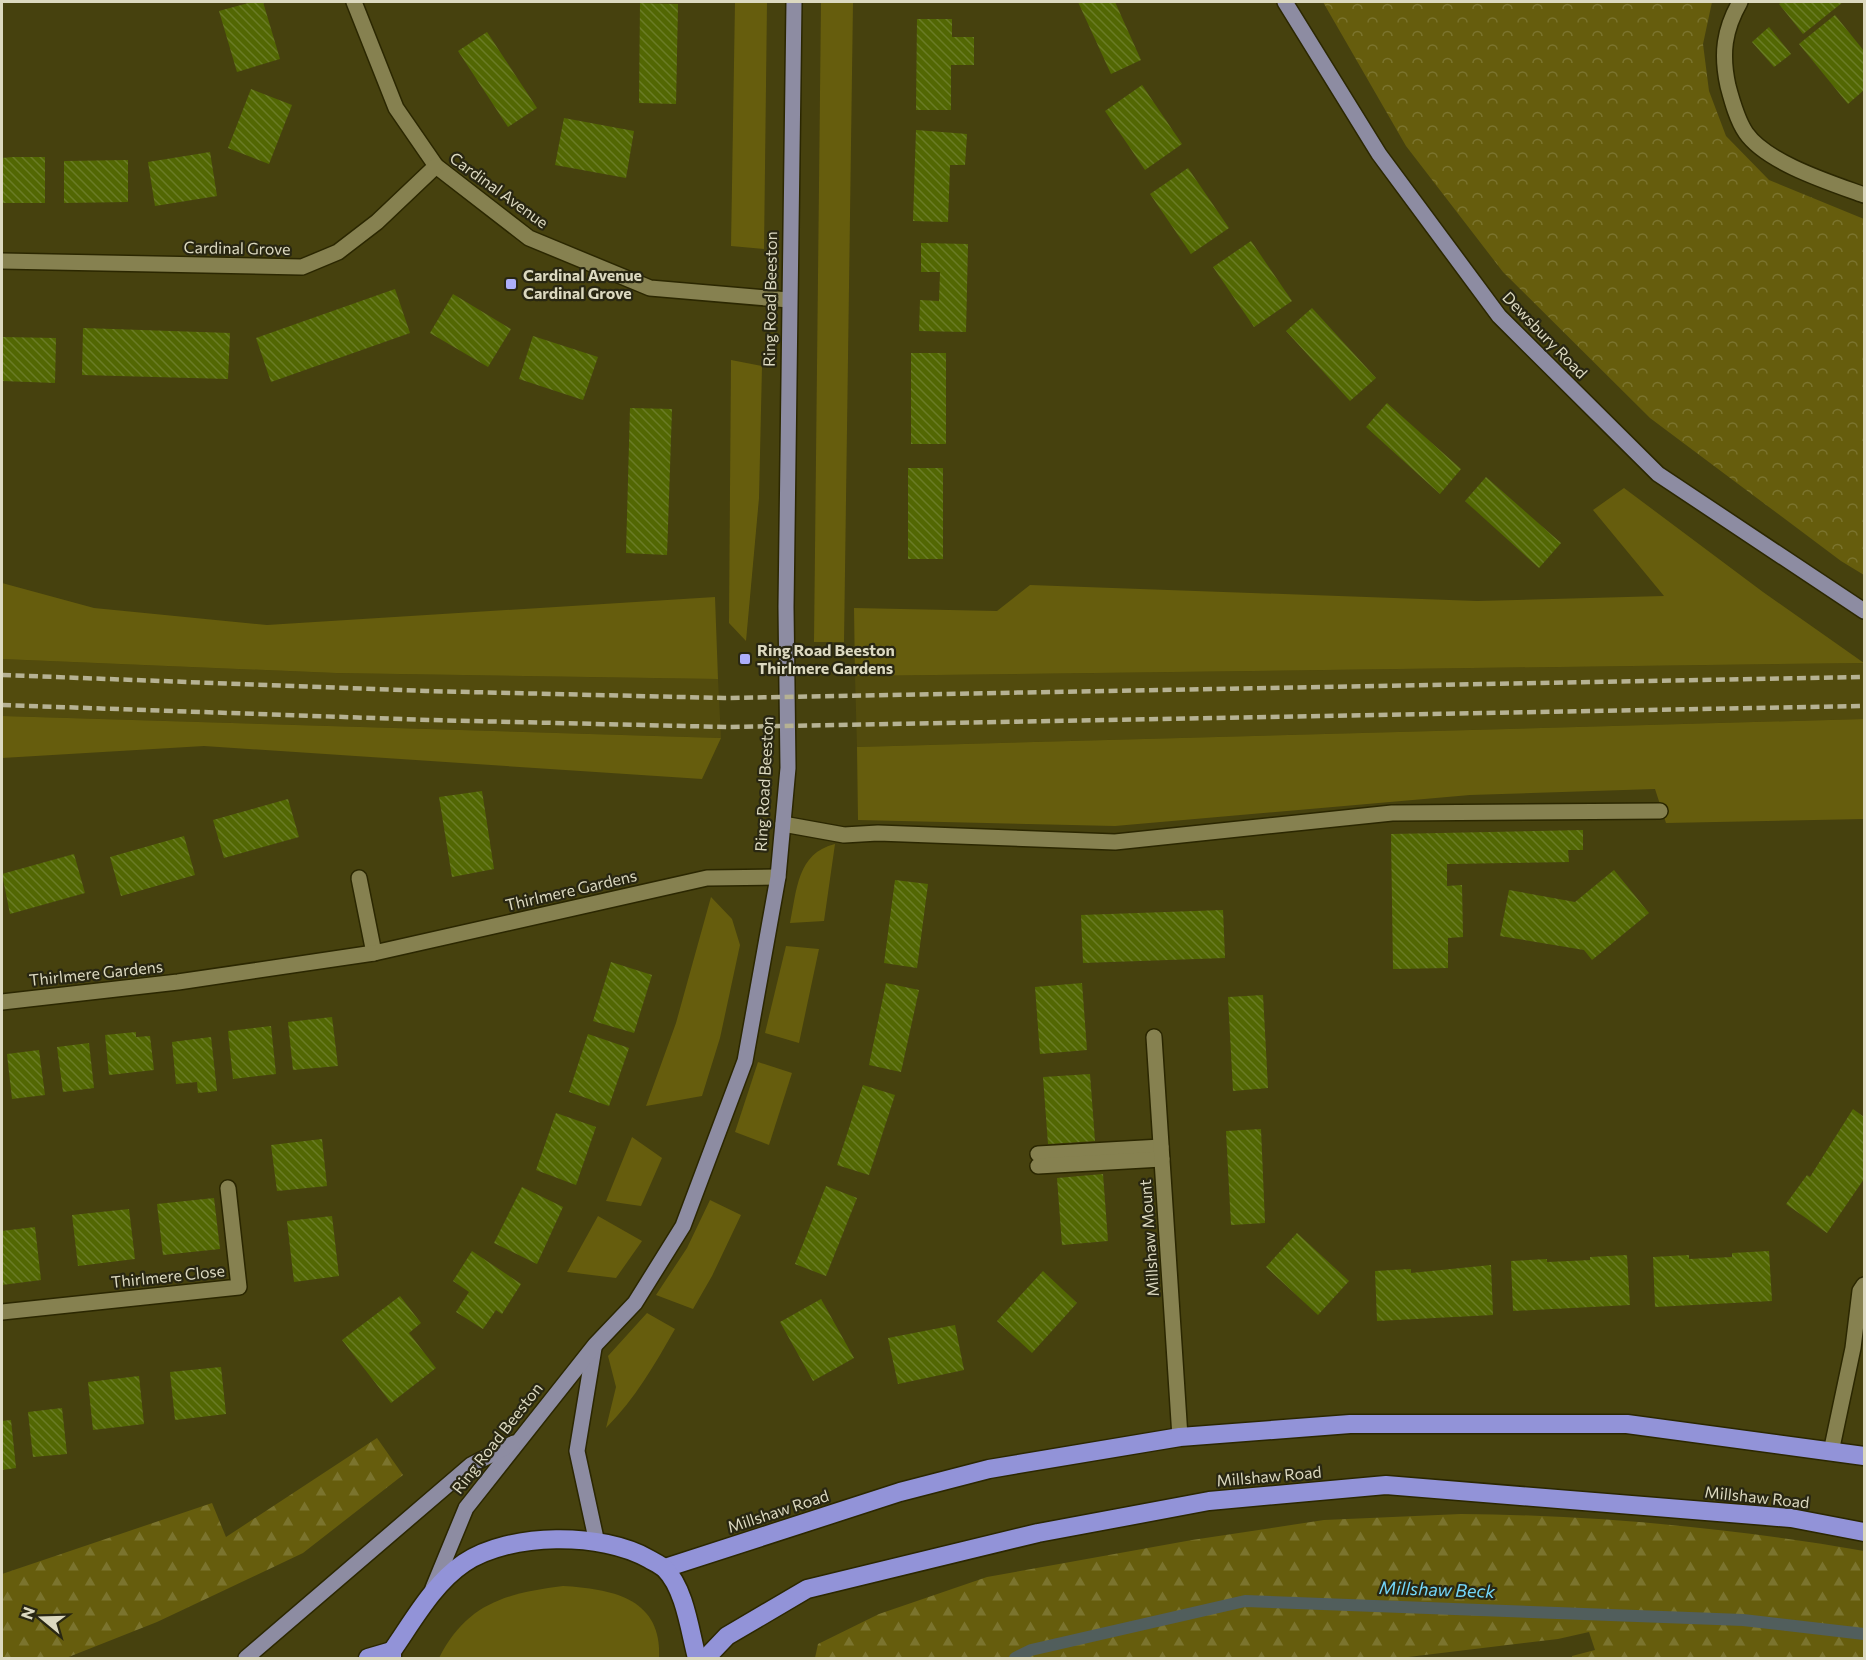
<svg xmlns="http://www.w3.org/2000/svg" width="1866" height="1660" font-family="Commissioner,sans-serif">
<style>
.built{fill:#524b0d}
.green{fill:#665d0d}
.forest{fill:url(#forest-firs)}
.park{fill:url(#park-crowns)}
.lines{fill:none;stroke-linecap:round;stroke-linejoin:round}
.stream{stroke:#515e5c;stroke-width:12}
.building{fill:url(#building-back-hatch)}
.lane-casing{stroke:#2b2701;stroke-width:18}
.street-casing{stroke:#2b2701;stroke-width:18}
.primary-casing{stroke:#2b2701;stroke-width:18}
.highway-casing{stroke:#2b2701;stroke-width:21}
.lane{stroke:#868150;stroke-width:15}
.street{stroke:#868150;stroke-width:15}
.primary{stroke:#8d8ca2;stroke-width:15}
.highway{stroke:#9293d8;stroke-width:18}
.rail{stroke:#b6b293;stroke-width:4.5;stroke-dasharray:9 4.5;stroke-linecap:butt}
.poi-dot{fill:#adaffb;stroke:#292712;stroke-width:2}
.labels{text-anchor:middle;stroke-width:4.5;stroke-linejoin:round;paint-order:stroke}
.street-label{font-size:16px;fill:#dcd9c0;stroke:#292712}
.poi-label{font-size:16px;font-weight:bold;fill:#dcd9c0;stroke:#292712;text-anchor:start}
.water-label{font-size:18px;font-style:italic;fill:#74d7f9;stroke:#292712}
</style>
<defs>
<pattern id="forest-firs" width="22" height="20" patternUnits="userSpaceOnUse" patternTransform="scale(1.5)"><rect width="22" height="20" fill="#665d0d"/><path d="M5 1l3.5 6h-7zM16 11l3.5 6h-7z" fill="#7b742e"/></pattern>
<pattern id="park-crowns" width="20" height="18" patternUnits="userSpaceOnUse" patternTransform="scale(1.5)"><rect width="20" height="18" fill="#665d0d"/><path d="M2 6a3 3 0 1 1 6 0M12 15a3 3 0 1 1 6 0" fill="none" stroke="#7b742e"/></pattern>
<pattern id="building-back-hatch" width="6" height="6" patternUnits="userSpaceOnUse" patternTransform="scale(1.5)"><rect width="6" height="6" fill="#526703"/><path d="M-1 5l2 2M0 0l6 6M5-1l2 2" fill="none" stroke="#6a7c26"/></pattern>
</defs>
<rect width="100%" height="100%" fill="#46410e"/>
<!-- built -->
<g class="built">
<polygon points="2,659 336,673 718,679 721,738 2,716"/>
<polygon points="1864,663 1864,719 857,747 855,676"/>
</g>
<!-- green -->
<g class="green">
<polygon points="735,2 767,2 764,249 731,246"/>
<polygon points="821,2 853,2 844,642 814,642"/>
<polygon points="731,360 762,366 759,498 746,641 729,623"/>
<polygon points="1624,488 1763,592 1864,663 855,676 854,608 997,611 1030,585 1477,601 1664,596 1593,510"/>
<polygon points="2,583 94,608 267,625 715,597 718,679 336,673 2,659"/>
<polygon points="2,716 721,738 702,779 204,746 2,758"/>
<polygon points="1864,719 1864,819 1666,823 1655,789 1470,795 1115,826 858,820 857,747"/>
<path d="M835,844L824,921L790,923C797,890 797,853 835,844Z"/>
<polygon points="711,897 732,919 740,945 720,1038 702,1096 646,1106 676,1023"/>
<polygon points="786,946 819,949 799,1043 765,1033"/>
<polygon points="758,1062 792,1073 769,1145 735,1132"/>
<polygon points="632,1137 662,1158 641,1206 606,1201"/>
<polygon points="710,1200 741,1215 712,1276 693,1309 656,1295 687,1248"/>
<polygon points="598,1216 642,1241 616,1278 567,1272"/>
<path d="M647,1313L675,1329C655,1364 635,1399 606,1428L616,1387L608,1356Z"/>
<path d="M563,1586C612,1589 662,1598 659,1658H439C466,1604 506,1593 563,1586Z"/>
</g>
<!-- forest -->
<g class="forest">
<polygon points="377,1438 403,1475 303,1553 157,1622 66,1658 2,1658 2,1574 212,1503 226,1537"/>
<path d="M1461,1514C1597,1515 1731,1528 1864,1551V1658H1572V1656L1595,1650L1589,1632L1558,1639L1400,1658H815L818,1644L879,1614L987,1577L1192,1540L1324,1520Z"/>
</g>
<!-- park -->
<polygon class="park" points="1323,2 1712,2 1703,44 1709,91 1726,136 1769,180 1864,219 1864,575 1841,561 1650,418 1503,272 1406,146"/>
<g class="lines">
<!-- stream -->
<polyline class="stream" points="1015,1658 1031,1650 1245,1601 1743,1620 1864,1634"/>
</g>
<!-- building -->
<g class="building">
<polygon points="252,2 263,2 280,59 237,72 219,11"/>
<polygon points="1078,2 1115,2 1141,60 1111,74"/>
<polygon points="1782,2 1843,2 1803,34 1779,4"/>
<polygon points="640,3 678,4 676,104 639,103"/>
<polygon points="1835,15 1864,51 1864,90 1848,104 1799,44"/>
<polygon points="917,19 952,19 952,37 974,37 974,65 951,65 951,110 916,110"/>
<polygon points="1769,27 1791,54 1774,67 1752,42"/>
<polygon points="487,32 537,108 508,127 458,51"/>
<polygon points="1142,85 1182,144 1145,170 1105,111"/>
<polygon points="251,89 292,105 269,164 228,148"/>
<polygon points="564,118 634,131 626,178 555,165"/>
<polygon points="916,130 967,134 965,165 950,165 948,222 913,221"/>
<polygon points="210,152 217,196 155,206 148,162"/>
<polygon points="13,157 45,157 45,203 2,203 2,158"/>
<polygon points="128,160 128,202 64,203 64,161"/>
<polygon points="1188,168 1229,228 1191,254 1150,194"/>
<polygon points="1251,241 1292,301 1254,327 1213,267"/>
<polygon points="921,243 968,244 966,332 919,331 920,300 939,301 940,272 921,272"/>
<polygon points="395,289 410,333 271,382 256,338"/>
<polygon points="453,294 511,329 488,367 430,333"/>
<polygon points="1312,308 1376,378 1350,401 1286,331"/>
<polygon points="83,328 230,333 228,379 82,375"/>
<polygon points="533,336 598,357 583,400 519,379"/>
<polygon points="2,337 56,338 55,383 2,381"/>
<rect x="911" y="353" width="35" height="91"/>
<polygon points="1387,403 1461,469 1440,494 1366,427"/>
<polygon points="630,408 672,409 667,555 626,553"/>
<rect x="908" y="468" width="35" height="91"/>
<polygon points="1486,477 1561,543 1539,568 1465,501"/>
<polygon points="482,791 494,869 452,877 439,797"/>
<polygon points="288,799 299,837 224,858 213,820"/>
<polygon points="1583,830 1583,850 1568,850 1569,862 1447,864 1447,886 1462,885 1463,937 1448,938 1448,968 1393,969 1391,834"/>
<polygon points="184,836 195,875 121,896 110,857"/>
<polygon points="74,854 85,893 10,914 2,874"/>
<polygon points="1614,870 1649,913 1592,960 1584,950 1500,936 1509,890 1575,902"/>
<polygon points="895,880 928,884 917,968 884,963"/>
<polygon points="1223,910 1225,958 1083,963 1081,915"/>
<polygon points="611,962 652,975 634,1033 593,1021"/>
<polygon points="886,983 919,990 901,1072 869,1065"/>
<polygon points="1082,983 1087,1050 1040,1054 1035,987"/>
<polygon points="1263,995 1268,1088 1233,1091 1228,997"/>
<polygon points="332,1017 338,1066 293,1070 288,1022"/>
<polygon points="271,1026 276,1074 233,1079 228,1031"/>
<polygon points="136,1032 136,1037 150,1036 154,1070 109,1075 105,1035"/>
<polygon points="588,1034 629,1048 609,1106 569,1092"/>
<polygon points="211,1037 217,1091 198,1093 197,1082 176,1084 172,1042"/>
<polygon points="89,1043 94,1088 63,1092 57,1047"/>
<polygon points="39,1050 45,1095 12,1099 7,1054"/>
<polygon points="1090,1074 1095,1141 1048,1144 1043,1077"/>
<polygon points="863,1085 895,1095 869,1175 837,1165"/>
<polygon points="1853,1109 1864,1117 1864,1179 1827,1233 1786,1204 1807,1175 1810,1177"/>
<polygon points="556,1113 596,1127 576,1185 536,1170"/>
<polygon points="1261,1129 1265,1223 1231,1225 1226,1131"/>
<polygon points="322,1139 327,1186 277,1191 271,1145"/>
<polygon points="1103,1174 1108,1241 1062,1245 1057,1178"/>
<polygon points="826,1186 857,1198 826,1276 795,1264"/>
<polygon points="522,1187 563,1207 537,1264 494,1243"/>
<polygon points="214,1198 220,1249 163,1255 157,1204"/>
<polygon points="129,1209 135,1259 78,1266 72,1215"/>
<polygon points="332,1216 339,1276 294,1282 287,1221"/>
<polygon points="35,1227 41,1280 2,1285 2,1231"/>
<polygon points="1297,1233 1349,1281 1318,1315 1266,1267"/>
<polygon points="472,1251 521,1284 502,1314 496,1310 483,1329 456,1312 469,1292 453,1281"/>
<polygon points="1769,1251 1772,1301 1655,1307 1653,1257 1689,1255 1689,1259 1711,1258 1732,1257 1732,1253"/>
<polygon points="1627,1255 1630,1305 1513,1311 1511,1261 1547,1259 1547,1262 1570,1261 1590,1260 1590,1257"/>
<polygon points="1491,1265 1493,1315 1377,1321 1375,1271 1411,1269 1411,1273"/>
<polygon points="1043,1271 1077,1303 1032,1353 997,1321"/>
<polygon points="400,1296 421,1323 409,1333 436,1368 391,1403 342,1340"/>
<polygon points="821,1299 854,1358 813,1381 780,1322"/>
<polygon points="955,1325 964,1370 898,1384 888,1338"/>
<polygon points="221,1367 226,1414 175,1420 170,1372"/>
<polygon points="139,1376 144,1424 93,1430 88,1382"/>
<polygon points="62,1408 67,1454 33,1457 28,1412"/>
<polygon points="11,1420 16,1468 2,1470 2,1421"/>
</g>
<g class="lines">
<!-- lane casing -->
<g class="lane-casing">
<g id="lane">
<path d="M1740,2C1724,30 1721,54 1728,86C1732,101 1737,120 1746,133C1767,163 1831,183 1864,195"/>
<polyline points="783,824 844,835 878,833 1115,842 1392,813 1660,811"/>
<polyline points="1038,1154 1161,1147"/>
<polyline points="1038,1166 1162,1159"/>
</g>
</g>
<!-- street casing -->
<g class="street-casing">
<g id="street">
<polyline points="354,2 396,108 436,166 529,238 650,288 789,300"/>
<polyline points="2,261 302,267 338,252 377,222 436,166"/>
<polyline points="359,878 374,953"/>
<polyline points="2,1002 178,982 374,953 707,878 778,877"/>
<polyline points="1154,1037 1180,1437"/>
<polyline points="2,1312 239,1287 228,1188"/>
<polyline points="1831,1452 1853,1348 1860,1291 1864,1285"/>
</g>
</g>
<!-- primary casing -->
<g class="primary-casing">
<g id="primary">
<polyline points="1285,2 1379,154 1499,316 1658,474 1864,611"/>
<polyline points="594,1348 577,1451 597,1543"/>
<polyline points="433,1588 466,1508 595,1345 635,1303 683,1226 745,1061 778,877 788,768 786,607 794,2"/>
<polyline points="246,1658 471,1465 514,1443"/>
</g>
</g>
<!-- highway casing -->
<g class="highway-casing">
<g id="highway">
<polyline points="665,1568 900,1492 989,1469 1180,1437 1350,1424 1627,1424 1864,1456"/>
<polyline points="368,1658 392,1651"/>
<path d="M392,1658V1651C413,1621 433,1584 464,1563C510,1532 602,1532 649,1559C654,1562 661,1565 665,1569C685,1589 690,1632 697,1658"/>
<polyline points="706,1658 727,1636 807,1589 1038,1533 1209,1501 1386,1485 1791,1518 1864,1532"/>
</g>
</g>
<!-- lane -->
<use href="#lane" class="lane"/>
<!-- street -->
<use href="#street" class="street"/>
<!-- primary -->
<use href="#primary" class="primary"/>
<!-- highway -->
<use href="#highway" class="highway"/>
<!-- rail -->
<g class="rail">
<polyline points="2,675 426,691 724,698 1864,677"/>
<polyline points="2,705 429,720 727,727 1864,706"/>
</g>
</g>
<!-- markers -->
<g class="poi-dot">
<rect x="505" y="278" width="12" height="12" rx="3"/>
<rect x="739" y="653" width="12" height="12" rx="3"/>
</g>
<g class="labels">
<!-- street labels -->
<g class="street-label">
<text transform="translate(499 190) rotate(36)" y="6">Cardinal Avenue</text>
<text transform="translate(237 248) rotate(1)" y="6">Cardinal Grove</text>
<text transform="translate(770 299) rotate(-89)" y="6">Ring Road Beeston</text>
<text transform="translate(1545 335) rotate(46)" y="6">Dewsbury Road</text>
<text transform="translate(764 784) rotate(-87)" y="6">Ring Road Beeston</text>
<text transform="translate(571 890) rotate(-13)" y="6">Thirlmere Gardens</text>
<text transform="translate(96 973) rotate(-6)" y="6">Thirlmere Gardens</text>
<text transform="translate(1149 1238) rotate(-94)" y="6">Millshaw Mount</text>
<text transform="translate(168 1276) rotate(-6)" y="6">Thirlmere Close</text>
<text transform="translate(497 1438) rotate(-52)" y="6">Ring Road Beeston</text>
<text transform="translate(1269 1476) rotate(-5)" y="6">Millshaw Road</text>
<text transform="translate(1757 1497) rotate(6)" y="6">Millshaw Road</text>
<text transform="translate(778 1511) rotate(-18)" y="6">Millshaw Road</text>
</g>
<!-- poi labels -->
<g class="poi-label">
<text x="523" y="281">Cardinal Avenue<tspan x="523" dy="18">Cardinal Grove</tspan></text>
<text x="757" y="656">Ring Road Beeston<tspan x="757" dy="18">Thirlmere Gardens</tspan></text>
</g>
<!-- water labels -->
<g class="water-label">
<text transform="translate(1437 1590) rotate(2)" y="6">Millshaw Beck</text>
</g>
</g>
<!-- border -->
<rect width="1866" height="1660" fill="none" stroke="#dcd9c0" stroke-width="6"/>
<!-- north arrow -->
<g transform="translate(42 1618) rotate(289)" stroke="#292712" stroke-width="4.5" paint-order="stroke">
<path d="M0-4.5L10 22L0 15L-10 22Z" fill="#dcd9c0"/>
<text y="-9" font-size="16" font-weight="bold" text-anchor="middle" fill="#dcd9c0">N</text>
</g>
</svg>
